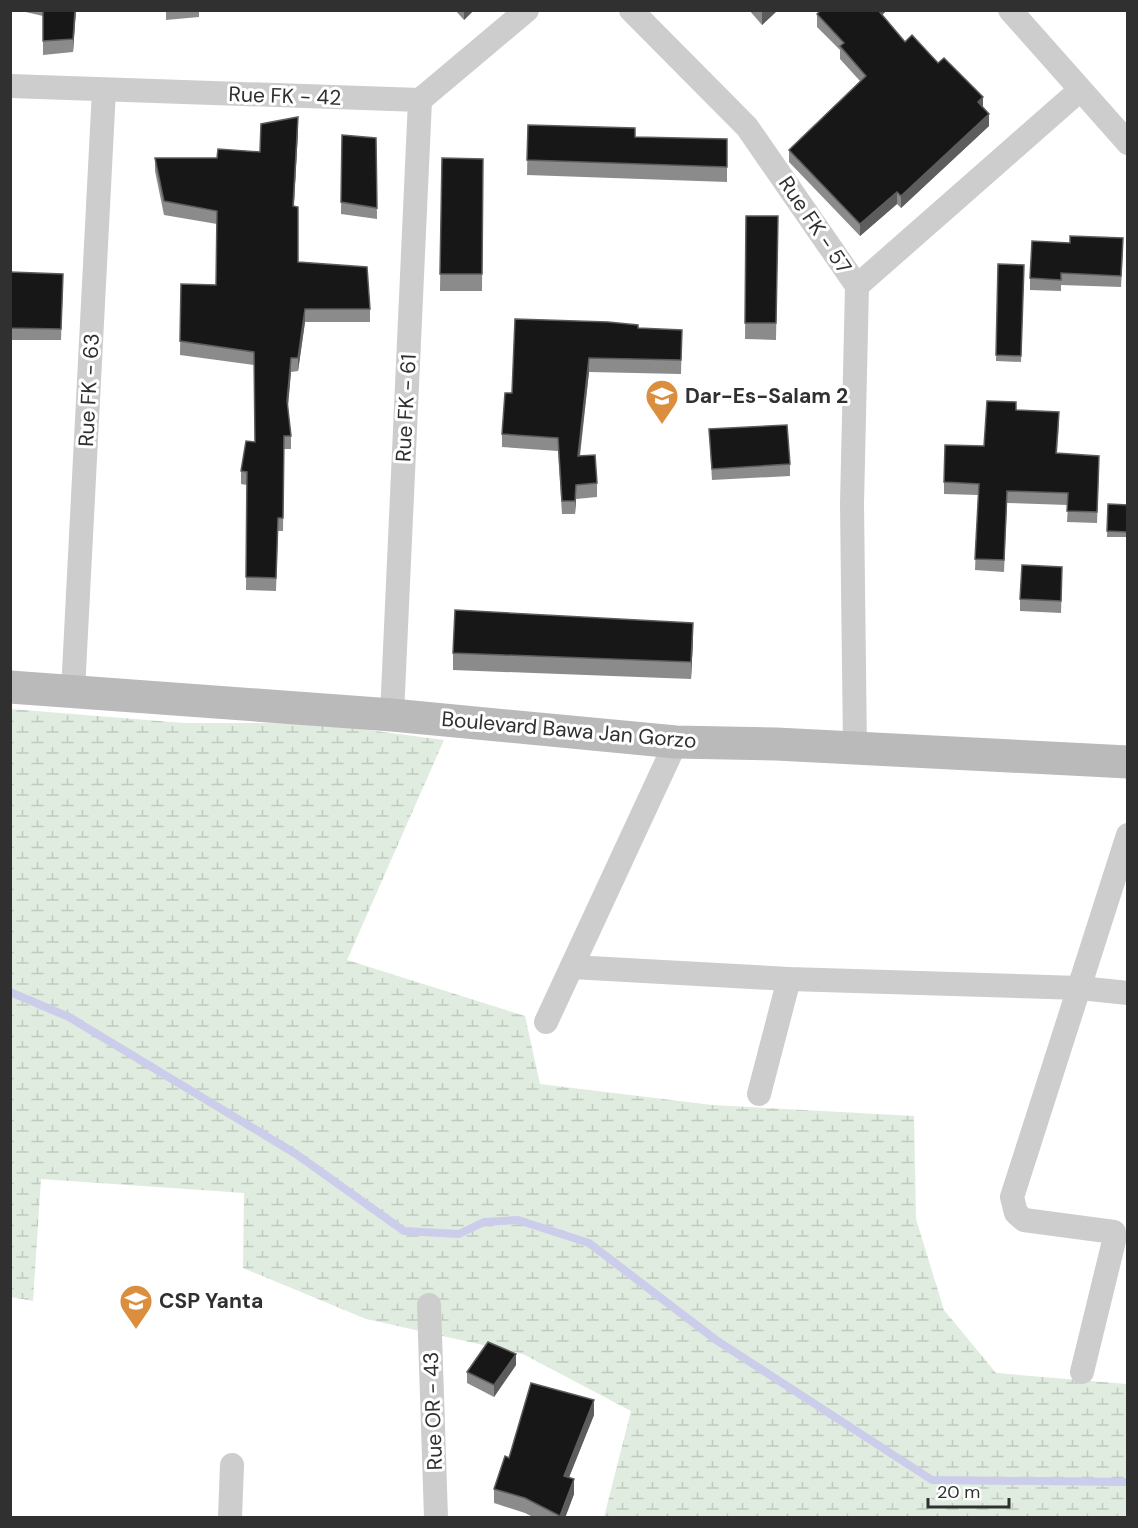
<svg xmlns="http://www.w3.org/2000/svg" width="1138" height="1528" font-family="'DM Sans',sans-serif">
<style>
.wetland{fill:url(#wetland-marsh)}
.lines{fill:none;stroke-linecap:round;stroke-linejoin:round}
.stream{stroke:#cccdea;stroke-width:8}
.street{stroke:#cdcdcd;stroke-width:24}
.secondary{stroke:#bababa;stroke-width:33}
.wall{fill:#8b8b8b}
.shaded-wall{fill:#5d5d5d}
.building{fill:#171717;stroke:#5d5d5d;stroke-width:1.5}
.labels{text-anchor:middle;stroke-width:6;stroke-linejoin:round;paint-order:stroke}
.street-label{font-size:21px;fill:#303030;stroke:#fff}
.poi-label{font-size:21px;font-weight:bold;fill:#303030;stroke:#fff;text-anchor:start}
</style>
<defs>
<pattern id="wetland-marsh" width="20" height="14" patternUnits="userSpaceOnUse" patternTransform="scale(1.5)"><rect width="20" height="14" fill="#dfecdf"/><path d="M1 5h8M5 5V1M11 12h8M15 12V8" fill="none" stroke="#c0cbc0"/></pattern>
</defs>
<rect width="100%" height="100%" fill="#fff"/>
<path class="wetland" d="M11 709 184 723H315L444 740 347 960 525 1016 540 1084 712 1105 914 1116 916 1219 944 1310 996 1373 1127 1384V1517H604L631 1411 523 1354 366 1319 243 1268 244 1193 41 1179 33 1301 11 1297Z"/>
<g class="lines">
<path class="stream" d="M10 992 69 1017 296 1154 404 1231 459 1234 484 1222 518 1220 589 1243 716 1340 932 1480 1128 1482"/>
<g class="street">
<path d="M631 10 747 127 857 286 852 504 855 748"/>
<path d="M1010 10 1128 143"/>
<path d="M10 86 420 100 527 10"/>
<path d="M857 286 1080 90"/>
<path d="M73 691 104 90"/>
<path d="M392 715 420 100"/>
<path d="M572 967 789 979 1080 988 1128 993"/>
<path d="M546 1022 676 742"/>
<path d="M759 1094 789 979"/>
<path d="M429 1305 436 1518"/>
<path d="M1082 1372 1114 1241V1232L1024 1220 1016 1213 1012 1197 1128 835"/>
<path d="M230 1518 232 1465"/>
</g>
<path class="secondary" d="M10 687 392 715 676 742 776 744 1128 762"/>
</g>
<g class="wall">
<path d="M17 10H76L73 52 43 55V16Z"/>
<path d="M166 10H199V17L166 20Z"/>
<path d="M455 10H474L464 20Z"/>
<path d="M749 10H778L762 25Z"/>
<path d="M821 10H887L882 15 905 42 938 63 983 107 989 126 901 208 897 204 860 236 789 162V150L860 81 840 59V50L817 27V14Z"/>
<path d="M528 125 635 137 727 139V182L527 175Z"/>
<path d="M298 131 294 206 298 262 370 309V322H305L298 371 291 372 288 407 291 436V449H284L283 531H278L276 591 246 590 247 485 241 484V471L255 442 254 365 180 355 181 284 216 285 217 224 164 215 155 171V158H217L260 152Z"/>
<path d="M342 135 376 138 377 219 341 214Z"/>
<path d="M442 158 483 159 482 291H440Z"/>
<path d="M746 216H778L776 340 745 339Z"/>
<path d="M1070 243 1123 250 1121 287 1061 285V291L1030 290V278Z"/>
<path d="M998 264 1024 265 1021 362 996 361Z"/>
<path d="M10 272 63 286 61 340H10Z"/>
<path d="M638 328 682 330 681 374 589 372 580 456 597 483V497L576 499 575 514H562L558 451 502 447V434L512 393Z"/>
<path d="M1016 410 1059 424 1057 453 1099 468 1097 523 1067 522 1068 505 1007 503 1004 572 975 570 978 495 944 494V482L984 446Z"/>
<path d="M709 429 790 464V476L712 480Z"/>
<path d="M1108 504 1128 505V537H1107Z"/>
<path d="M1062 578 1061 613 1020 611V599Z"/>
<path d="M693 640 691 679 453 670V653Z"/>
<path d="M516 1365 494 1397 467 1383V1372Z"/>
<path d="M594 1415 569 1477 574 1494 565 1518H535L525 1513 494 1503V1489L509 1458Z"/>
</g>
<g class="shaded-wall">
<path d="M75 10H76L73 52V39Z"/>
<path d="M464 10H474L464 20Z"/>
<path d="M764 10H778L762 25V13Z"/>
<path d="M876 10H887L876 21Z"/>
<path d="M983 97V109L978 102Z"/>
<path d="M989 114V126L901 208V196Z"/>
<path d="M298 117V131L293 220V206Z"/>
<path d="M897 192V204L860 236V224Z"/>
<path d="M305 309V322L298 371V358Z"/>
<path d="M291 358V372L287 414V401Z"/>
<path d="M589 358V372L578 469V456Z"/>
<path d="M576 485V499L575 514V501Z"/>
<path d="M693 623V640L691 679V662Z"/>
<path d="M516 1354V1365L494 1397V1385Z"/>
<path d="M594 1400V1415L564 1490V1476Z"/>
<path d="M574 1479V1494L565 1518H560Z"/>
</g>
<g class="building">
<path d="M43 10H75L73 39 43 41Z"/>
<path d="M821 10H878L905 42 912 35 938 63 944 58 983 97 978 102 989 114 901 196 897 192 860 224 789 150 866 76 840 46 844 43 817 14Z"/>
<path d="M298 117 293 206 298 207V262L367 267 370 309H305L298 358H291L287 401 291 436H284L283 518H278L276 578 246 577 247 472 241 471 246 441 255 442 254 352 180 341 181 284 216 285 217 211 164 201 155 158H217L218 149 260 152 261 124Z"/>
<path d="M528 125 635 128V137L727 139V167L527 160Z"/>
<path d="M342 135 376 138 377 208 341 202Z"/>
<path d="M442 158 483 159 482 274H440Z"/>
<path d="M746 216H778L776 323H745Z"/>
<path d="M1070 236 1123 238 1121 276 1061 273V280L1030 278 1032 241 1070 243Z"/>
<path d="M998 264 1024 265 1021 356 996 355Z"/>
<path d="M10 272 63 274 61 329 10 328Z"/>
<path d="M515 319 608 322 638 325V328L682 330 681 360 589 358 578 456 595 455 597 483 576 485 575 501H562L558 438 502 434 505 393H512Z"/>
<path d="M987 401 1016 402V410L1059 412 1056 453 1099 456 1097 512 1067 511 1068 493 1007 491 1004 560 975 559 979 484 944 482 945 445 984 446Z"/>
<path d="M787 425 790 464 712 469 709 429Z"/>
<path d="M1108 504 1128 505V532L1107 531Z"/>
<path d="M1022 565 1062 567 1061 601 1020 599Z"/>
<path d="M455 610 693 623 691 662 453 653Z"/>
<path d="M488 1342 516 1354 494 1385 467 1372Z"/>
<path d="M531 1383 594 1400 564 1476 574 1479 560 1516 525 1498 494 1489 505 1456 509 1458Z"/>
</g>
<defs>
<symbol id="school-pin" viewBox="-11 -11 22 30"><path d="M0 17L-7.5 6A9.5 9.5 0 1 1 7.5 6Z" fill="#db8f3e" stroke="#fff"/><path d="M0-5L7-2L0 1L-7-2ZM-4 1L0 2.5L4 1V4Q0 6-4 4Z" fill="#fff"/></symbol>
</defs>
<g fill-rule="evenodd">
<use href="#school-pin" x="643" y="377" width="38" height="52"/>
<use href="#school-pin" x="117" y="1282" width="38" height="52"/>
</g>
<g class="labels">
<g class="street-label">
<text transform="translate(285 96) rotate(2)" y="7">Rue FK - 42</text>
<text transform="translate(815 225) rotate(56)" y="7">Rue FK - 57</text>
<text transform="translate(89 390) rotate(-87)" y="7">Rue FK - 63</text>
<text transform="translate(406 408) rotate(-87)" y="7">Rue FK - 61</text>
<text transform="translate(569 730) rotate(5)" y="7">Boulevard Bawa Jan Gorzo</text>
<text transform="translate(433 1411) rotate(-92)" y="7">Rue OR - 43</text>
</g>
<g class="poi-label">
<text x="685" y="403">Dar-Es-Salam 2</text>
<text x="159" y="1308">CSP Yanta</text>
</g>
</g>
<rect width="1138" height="1528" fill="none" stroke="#303030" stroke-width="24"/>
<path d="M928 1498v9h81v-9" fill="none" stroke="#303030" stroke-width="3"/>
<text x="937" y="1498" font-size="18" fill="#303030" stroke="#ffffff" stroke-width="4.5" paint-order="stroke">20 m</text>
</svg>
